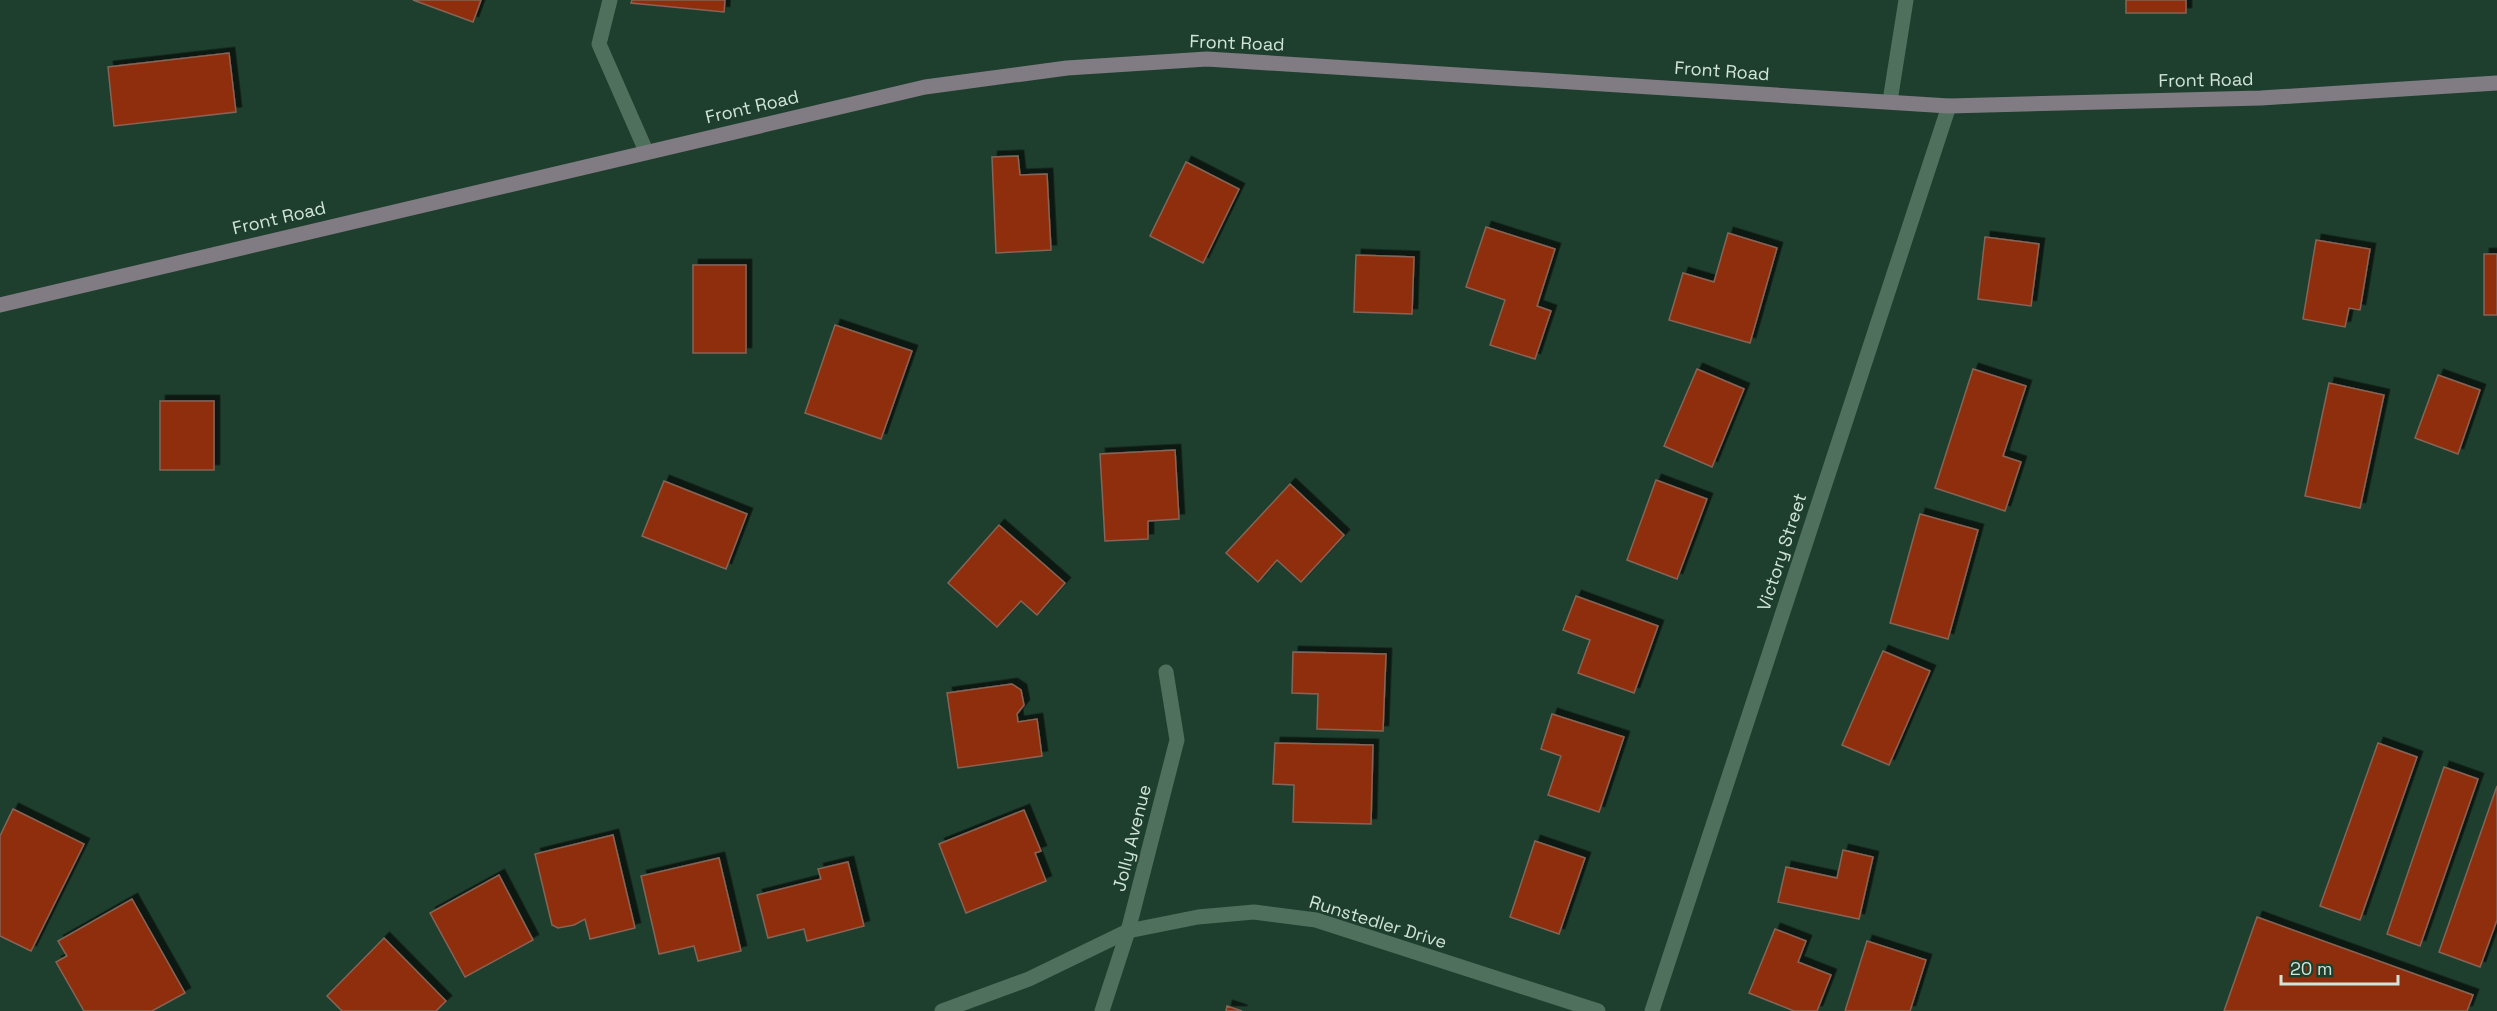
<svg xmlns="http://www.w3.org/2000/svg" width="2497" height="1011" font-family="'Space Grotesk',sans-serif">
<style>
.building{fill:#8f2f07;stroke:#876358;stroke-width:1.5;filter:url(#shadow)}
.lines{fill:none;stroke-linecap:round;stroke-linejoin:round}
.service{stroke:#4e705d;stroke-width:15}
.minor{stroke:#4e705d;stroke-width:15}
.tertiary{stroke:#4e705d;stroke-width:15}
.secondary{stroke:#817c83;stroke-width:15}
.labels{text-anchor:middle;stroke-width:4.5;stroke-linejoin:round;paint-order:stroke}
.street-label{font-size:18px;fill:#d1e4d8;stroke:#1f3f2e}
</style>
<defs>
<filter id="shadow"><feDropShadow dx="5.5" dy="-5.5" stdDeviation="0" flood-color="#0009"/></filter>
</defs>
<rect width="100%" height="100%" fill="#1f3f2e"/>
<g class="building">
<path d="M413 0H481L473 22Z"/>
<path d="M632 0H725L724 12 631 3Z"/>
<rect x="2126" y="0" width="60" height="13"/>
<path d="M229 53 236 112 114 126 108 67Z"/>
<path d="M1018 156 1020 175 1047 174 1051 250 996 253 992 157Z"/>
<path d="M1186 162 1239 189 1203 263 1150 236Z"/>
<path d="M1486 227 1555 249 1537 306 1551 311 1535 359 1490 345 1505 300 1466 287Z"/>
<path d="M1728 233 1777 248 1750 343 1669 320 1683 273 1714 282Z"/>
<path d="M1985 237 2039 244 2031 306 1978 299Z"/>
<path d="M2316 240 2370 249 2360 310 2349 308 2345 327 2303 319Z"/>
<rect x="2484" y="254" width="13" height="61"/>
<path d="M1356 255 1414 257 1412 314 1354 312Z"/>
<rect x="693" y="265" width="53" height="88"/>
<path d="M835 325 912 351 881 439 805 413Z"/>
<path d="M1697 369 1744 389 1712 467 1664 446Z"/>
<path d="M1973 369 2026 386 2003 456 2021 462 2005 511 1935 488Z"/>
<path d="M2438 375 2480 390 2458 454 2415 438Z"/>
<path d="M2329 383 2384 395 2360 508 2305 496Z"/>
<rect x="160" y="401" width="54" height="69"/>
<path d="M1175 450 1179 519 1148 521V539L1105 541 1100 454Z"/>
<path d="M1656 480 1707 499 1677 579 1627 560Z"/>
<path d="M664 481 747 514 726 569 642 536Z"/>
<path d="M1290 484 1344 535 1301 582 1277 560 1258 582 1226 553Z"/>
<path d="M1920 514 1978 530 1948 639 1890 623Z"/>
<path d="M999 525 1065 583 1037 615 1021 601 997 627 948 583Z"/>
<path d="M1576 596 1658 626 1634 693 1578 673 1590 640 1563 630Z"/>
<path d="M1883 651 1930 671 1889 765 1842 745Z"/>
<path d="M1293 652 1386 654 1383 731 1317 729 1318 694 1292 693Z"/>
<path d="M1012 684 1021 690 1024 705 1017 714 1018 722 1037 719 1042 756 958 768 947 693Z"/>
<path d="M1552 714 1624 737 1599 812 1548 795 1561 756 1541 749Z"/>
<path d="M1275 743 1373 745 1371 824 1293 822 1294 785 1273 784Z"/>
<path d="M2378 743 2417 757 2360 920 2320 906Z"/>
<path d="M2444 767 2478 779 2420 946 2387 934Z"/>
<path d="M2497 786V920L2480 967 2439 952Z"/>
<path d="M13 809 84 844 31 951 0 936V836Z"/>
<path d="M1024 810 1041 851 1035 853 1046 881 966 913 939 844Z"/>
<path d="M613 835 635 928 590 939 585 919 574 925 558 928 552 925 535 854Z"/>
<path d="M1535 841 1585 858 1559 934 1510 917Z"/>
<path d="M1843 850 1873 857 1859 919 1778 902 1786 867 1837 878Z"/>
<path d="M719 858 741 951 698 961 694 946 659 954 641 876Z"/>
<path d="M848 862 864 926 807 941 804 929 768 938 757 895 821 879 818 869Z"/>
<path d="M499 875 533 940 465 977 430 913Z"/>
<path d="M132 899 185 993 152 1011H84L56 962 67 956 58 941Z"/>
<path d="M2257 917 2473 995 2467 1011H2224Z"/>
<path d="M1775 929 1806 941 1798 962 1831 975 1817 1011H1794L1749 993Z"/>
<path d="M384 938 446 1001 436 1011H342L327 996Z"/>
<path d="M1867 941 1926 960 1910 1011H1845Z"/>
<path d="M1227 1006 1242 1011H1226Z"/>
</g>
<g class="lines">
<g class="service">
<path d="M610 0 599 44 646 151"/>
<path d="M1890 101 1906 0"/>
</g>
<g class="minor">
<path d="M942 1011 1029 979 1128 931 1198 917 1254 912 1316 920 1598 1011"/>
<path d="M1102 1011 1128 931 1177 740 1166 672"/>
</g>
<path class="tertiary" d="M1652 1011 1949 106"/>
<path class="secondary" d="M0 305 925 87 1067 68 1207 59 1949 106 2261 98 2497 83"/>
</g>
<g class="labels">
<g class="street-label">
<text transform="translate(1237 43) rotate(2)" y="6">Front Road</text>
<text transform="translate(1722 71) rotate(4)" y="6">Front Road</text>
<text transform="translate(2206 80) rotate(-1)" y="6">Front Road</text>
<text transform="translate(752 107) rotate(-13)" y="6">Front Road</text>
<text transform="translate(279 218) rotate(-13)" y="6">Front Road</text>
<text transform="translate(1782 552) rotate(-72)" y="6">Victory Street</text>
<text transform="translate(1132 838) rotate(-76)" y="6">Jolly Avenue</text>
<text transform="translate(1378 922) rotate(17)" y="6">Runstedler Drive</text>
</g>
</g>
<path d="M2281 975v9h117v-9" fill="none" stroke="#d1e4d8" stroke-width="3"/>
<text x="2290" y="975" font-size="18" fill="#d1e4d8" stroke="#1f3f2e" stroke-width="4.5" paint-order="stroke">20 m</text>
</svg>
